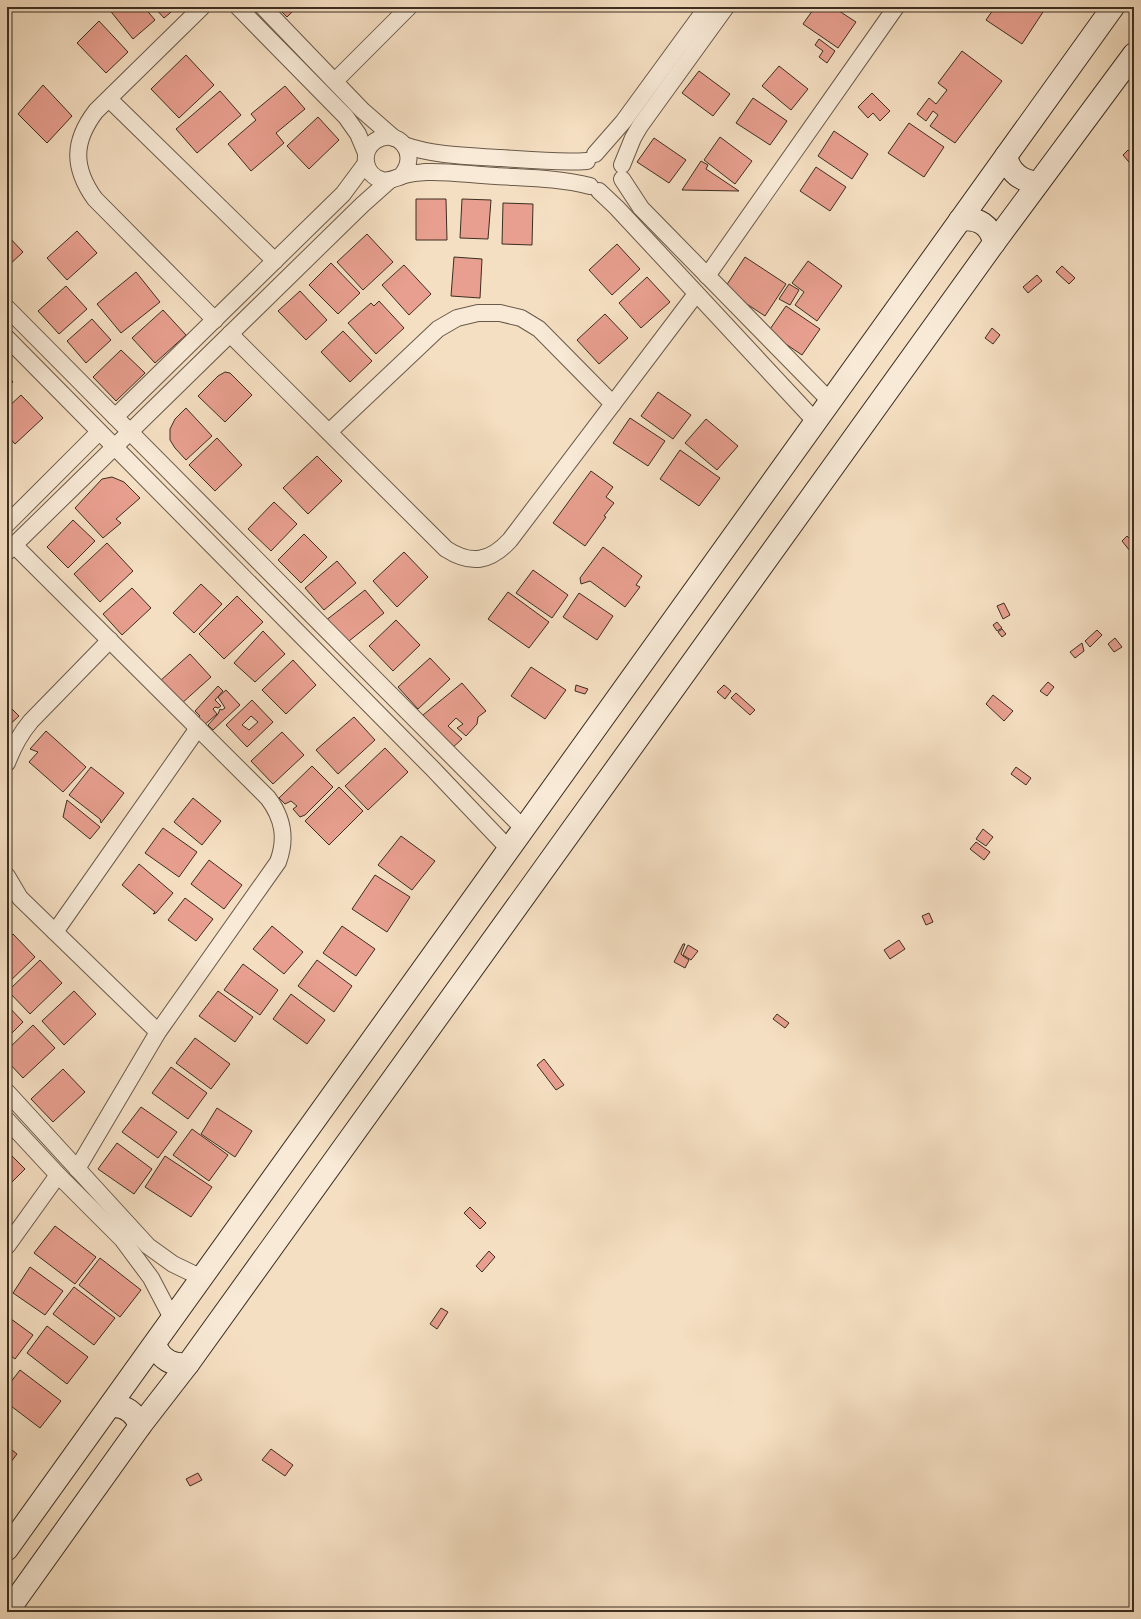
<svg xmlns="http://www.w3.org/2000/svg" width="1141" height="1619" font-family="'IM FELL French Canon',serif">
<style>
.building{fill:#e89f8f;stroke:#3c2e22;fill-rule:evenodd}
.lines{fill:none;stroke-linecap:round;stroke-linejoin:round}
.street-casing{stroke:#6a5a4a;stroke-width:18}
.secondary-casing{stroke:#3c2e22;stroke-width:24}
.street{stroke:#f8ead7;stroke-width:16}
.secondary{stroke:#f8ead7;stroke-width:22}
</style>
<rect width="100%" height="100%" fill="#f5dfc2"/>
<filter id="stains"><feTurbulence type="fractalNoise" baseFrequency=".005" numOctaves="4"/><feColorMatrix values="0 0 0 0 .2 0 0 0 0 .09 0 0 0 0 .02 0 0 0 .5 -.17"/></filter>
<radialGradient id="worn" r=".72"><stop offset=".6" stop-color="#630" stop-opacity="0"/><stop offset="1" stop-color="#630" stop-opacity=".3"/></radialGradient>
<g class="building">
<path d="M109 7H144L155 20 133 39 108 8Z"/>
<path d="M154 7H177L164 18Z"/>
<path d="M277 7H297L287 17Z"/>
<path d="M815 7H833L856 22 838 48 803 24Z"/>
<path d="M976 7H988L984 12Z"/>
<path d="M995 7H1036L1043 12 1022 44 986 20Z"/>
<path d="M99 21 128 52 106 73 77 43Z"/>
<path d="M819 39 835 51 827 63 819 57 823 51 815 45Z"/>
<path d="M962 51 1002 81 955 143 930 126 938 115 933 111 926 121 917 114 929 98 936 104 947 90 938 83Z"/>
<path d="M186 55 214 85 179 118 151 89Z"/>
<path d="M779 66 808 89 791 110 762 86Z"/>
<path d="M699 71 730 94 713 116 682 93Z"/>
<path d="M43 85 72 116 47 143 18 114Z"/>
<path d="M285 86 305 109 276 133 284 143 251 171 228 144 256 120 251 114Z"/>
<path d="M220 91 241 115 197 153 176 129Z"/>
<path d="M872 93 890 111 880 121 873 113 868 118 858 107Z"/>
<path d="M753 98 787 121 770 145 736 123Z"/>
<path d="M318 117 339 140 309 169 287 146Z"/>
<path d="M909 123 944 147 924 177 888 153Z"/>
<path d="M834 131 868 154 852 179 818 156Z"/>
<path d="M720 137 752 161 735 184 704 160Z"/>
<path d="M654 138 686 160 669 183 637 162Z"/>
<path d="M1128 150 1134 157V168L1123 155Z"/>
<path d="M701 161 708 165 706 169 739 191 682 190Z"/>
<path d="M816 167 846 187 830 211 800 191Z"/>
<path d="M416 199H446L447 240H416Z"/>
<path d="M462 199 491 200 488 239 460 238Z"/>
<path d="M503 203 533 204 532 245 502 244Z"/>
<path d="M77 231 97 253 67 280 47 258Z"/>
<path d="M367 234 393 262 363 290 337 262Z"/>
<path d="M7 235 23 252 7 267Z"/>
<path d="M617 244 640 269 612 295 589 270Z"/>
<path d="M454 257 482 259 480 298 451 296Z"/>
<path d="M745 257 786 284 765 316 724 289Z"/>
<path d="M808 261 842 286 817 321 795 305 804 292 792 283Z"/>
<path d="M331 263 360 293 338 314 309 285Z"/>
<path d="M404 265 431 294 409 315 382 285Z"/>
<path d="M1062 266 1075 278 1069 284 1056 272Z"/>
<path d="M136 272 160 302 121 333 97 304Z"/>
<path d="M1037 275 1042 281 1028 293 1023 287Z"/>
<path d="M647 277 670 302 641 328 619 303Z"/>
<path d="M789 284 799 290 790 305 779 299Z"/>
<path d="M66 286 87 309 59 334 38 311Z"/>
<path d="M300 291 327 320 306 340 278 311Z"/>
<path d="M379 301 404 328 376 354 348 323 371 303 374 306Z"/>
<path d="M786 306 820 329 802 355 768 332Z"/>
<path d="M163 310 186 335 155 363 132 338Z"/>
<path d="M605 314 628 338 599 364 577 340Z"/>
<path d="M92 319 111 340 86 363 67 341Z"/>
<path d="M992 328 1000 335 993 344 985 338Z"/>
<path d="M343 331 372 361 350 382 321 352Z"/>
<path d="M121 350 145 373 116 401 93 377Z"/>
<path d="M225 372 230 373 252 395 225 422 198 396 218 376Z"/>
<path d="M7 375 13 382 7 387Z"/>
<path d="M658 392 691 415 673 439 641 416Z"/>
<path d="M21 395 43 418 15 444 7 435V408Z"/>
<path d="M186 408 212 436 186 460 175 448 170 440V429L175 419Z"/>
<path d="M630 418 665 441 648 466 613 443Z"/>
<path d="M706 419 738 446 717 470 685 443Z"/>
<path d="M217 438 242 465 215 491 189 465Z"/>
<path d="M680 450 720 478 699 506 660 479Z"/>
<path d="M317 456 342 481 308 514 283 488Z"/>
<path d="M591 471 613 487 606 497 614 503 604 516 606 517 585 546 553 523Z"/>
<path d="M112 477 124 482 140 498 116 519 121 523 103 538 75 508 102 479Z"/>
<path d="M274 502 297 524 271 551 248 529Z"/>
<path d="M73 520 95 541 68 568 47 547Z"/>
<path d="M304 534 327 557 301 583 278 560Z"/>
<path d="M1127 536 1134 543V547L1130 551 1122 541Z"/>
<path d="M107 543 133 571 100 602 74 574Z"/>
<path d="M603 547 642 576 636 585 640 587 625 607 590 581 581 584 580 578Z"/>
<path d="M404 552 428 577 397 607 373 581Z"/>
<path d="M337 561 356 583 324 610 305 588Z"/>
<path d="M533 570 568 595 552 618 516 593Z"/>
<path d="M201 584 222 604 194 633 173 613Z"/>
<path d="M132 588 151 608 122 635 103 614Z"/>
<path d="M365 590 384 613 344 645 325 621Z"/>
<path d="M508 592 549 622 529 648 488 619Z"/>
<path d="M579 593 613 616 597 640 563 617Z"/>
<path d="M237 596 263 622 224 659 199 634Z"/>
<path d="M1004 603 1010 615 1003 619 997 606Z"/>
<path d="M396 620 420 645 393 671 369 646Z"/>
<path d="M997 622 1002 628 997 631 993 625Z"/>
<path d="M1002 629 1006 634 1002 637 998 632Z"/>
<path d="M1097 630 1102 635 1090 647 1085 641Z"/>
<path d="M263 631 285 654 255 682 234 663Z"/>
<path d="M1115 638 1122 647 1114 652 1108 644Z"/>
<path d="M1082 643 1084 651 1075 658 1070 652Z"/>
<path d="M190 654 211 677 181 704 160 681Z"/>
<path d="M430 658 450 679 418 709 398 687Z"/>
<path d="M293 660 316 685 286 714 262 690Z"/>
<path d="M531 667 566 690 545 719 511 696Z"/>
<path d="M1048 682 1054 687 1047 696 1040 691Z"/>
<path d="M462 683 486 711 478 717 477 724 466 736 457 728 463 724 456 718 448 726 462 739 450 750 429 730V722L423 715Z"/>
<path d="M576 685 588 689 585 694 575 691Z"/>
<path d="M724 685 731 691 725 699 717 692Z"/>
<path d="M218 686 223 691 215 700 221 706 218 708 215 707 213 709 217 714 203 726 196 718 200 716 195 711Z"/>
<path d="M226 690 240 705 213 730 208 725 218 714 220 709 222 710 225 708 218 697Z"/>
<path d="M736 693 755 710 750 715 731 698Z"/>
<path d="M993 695 1013 711 1004 721 986 704Z"/>
<path d="M252 700 273 722 247 747 226 725ZM251 716 258 722 249 730 242 725Z"/>
<path d="M7 704 19 716 7 727Z"/>
<path d="M354 717 375 740 338 774 316 750Z"/>
<path d="M46 731 86 767 63 792 29 762 38 752 30 749Z"/>
<path d="M282 732 304 755 273 784 251 761Z"/>
<path d="M385 748 408 772 368 810 345 786Z"/>
<path d="M312 766 333 787 305 815 300 817 293 809 297 806 291 801 285 804 279 798Z"/>
<path d="M91 767 124 793 101 823 100 819 69 795Z"/>
<path d="M1016 767 1031 778 1026 785 1011 774Z"/>
<path d="M339 787 363 811 329 845 305 821Z"/>
<path d="M193 798 221 821 202 845 174 822Z"/>
<path d="M67 800 100 827 90 839 63 817Z"/>
<path d="M163 828 197 852 179 877 145 853Z"/>
<path d="M983 829 993 837 986 846 976 839Z"/>
<path d="M401 836 435 861 412 890 378 865Z"/>
<path d="M976 842 990 852 984 860 970 849Z"/>
<path d="M209 860 242 885 224 909 191 884Z"/>
<path d="M139 864 173 893 156 913 153 914 155 912 122 885Z"/>
<path d="M375 875 410 897 387 932 352 909Z"/>
<path d="M185 898 213 919 196 941 168 920Z"/>
<path d="M929 913 933 922 926 925 922 916Z"/>
<path d="M272 926 303 952 284 974 253 949Z"/>
<path d="M342 926 375 949 356 976 323 953Z"/>
<path d="M13 934 35 957 7 984V940Z"/>
<path d="M899 940 905 949 890 959 884 950Z"/>
<path d="M683 944H685L681 954 683 956 689 960 685 968 674 962Z"/>
<path d="M688 945 698 951 691 960 683 955Z"/>
<path d="M40 960 62 983 30 1014 8 991Z"/>
<path d="M317 960 352 986 334 1012 298 986Z"/>
<path d="M243 964 278 990 260 1015 224 990Z"/>
<path d="M74 991 96 1014 64 1045 42 1021Z"/>
<path d="M218 991 253 1017 235 1042 199 1016Z"/>
<path d="M291 994 325 1020 307 1044 273 1019Z"/>
<path d="M7 1005 23 1022 7 1038Z"/>
<path d="M777 1014 789 1023 785 1028 773 1019Z"/>
<path d="M33 1025 55 1048 23 1078 7 1061V1050Z"/>
<path d="M195 1038 230 1064 211 1089 176 1063Z"/>
<path d="M544 1059 564 1085 556 1090 537 1065Z"/>
<path d="M171 1067 207 1093 188 1119 152 1093Z"/>
<path d="M63 1069 85 1092 53 1122 31 1099Z"/>
<path d="M141 1107 177 1132 158 1158 122 1132Z"/>
<path d="M217 1108 252 1131 235 1157 201 1134Z"/>
<path d="M192 1129 228 1155 209 1181 173 1155Z"/>
<path d="M117 1143 152 1169 134 1194 98 1169Z"/>
<path d="M7 1151 25 1169 7 1187Z"/>
<path d="M165 1156 212 1187 191 1217 145 1187Z"/>
<path d="M470 1207 486 1223 480 1229 464 1213Z"/>
<path d="M55 1226 96 1257 75 1284 34 1253Z"/>
<path d="M489 1251 495 1257 482 1272 476 1266Z"/>
<path d="M100 1258 141 1290 120 1317 79 1285Z"/>
<path d="M30 1267 63 1291 45 1315 13 1293Z"/>
<path d="M74 1287 115 1318 94 1345 53 1314Z"/>
<path d="M441 1308 448 1312 437 1329 430 1324Z"/>
<path d="M7 1316 33 1335 15 1359 7 1353Z"/>
<path d="M47 1326 88 1357 67 1384 27 1353Z"/>
<path d="M7 1360 11 1363 7 1368Z"/>
<path d="M20 1370 61 1401 40 1428 7 1403V1387Z"/>
<path d="M7 1446 17 1454 7 1467Z"/>
<path d="M271 1449 293 1465 285 1476 262 1460Z"/>
<path d="M198 1473 202 1480 190 1486 186 1479Z"/>
</g>
<g class="lines">
<defs>
<g id="street">
<path d="M202 7 96 111C73 141 72 167 95 199L215 320"/>
<path d="M238 7 346 117 358 134 366 153"/>
<path d="M263 7 362 110 394 138"/>
<path d="M335 81 409 7"/>
<path d="M109 99 275 261"/>
<path d="M404 145C435 156 469 156 501 158 530 160 559 163 587 161"/>
<path d="M595 154 623 122 707 7"/>
<path d="M622 165 633 138 640 126 726 7"/>
<path d="M401 176C421 154 397 126 375 141 360 152 364 175 382 180 390 182 395 178 402 176 409 173 418 173 426 172 449 171 473 175 496 176 527 178 559 178 590 186"/>
<path d="M622 179 641 208 830 401"/>
<path d="M599 191 617 208 816 422"/>
<path d="M707 276 896 7"/>
<path d="M7 308 524 829"/>
<path d="M230 334 446 549C471 565 490 562 510 540L696 294"/>
<path d="M7 338 432 768 509 849"/>
<path d="M115 417 343 194 366 163"/>
<path d="M329 432 438 329 457 318 478 313H500L521 318 539 329 613 404"/>
<path d="M7 524 99 432"/>
<path d="M14 545 268 798C283 818 287 838 278 862L158 1032 77 1169"/>
<path d="M7 552 362 205 390 180"/>
<path d="M7 763C13 747 20 734 31 721L110 640"/>
<path d="M7 876 20 898 158 1032"/>
<path d="M55 932 198 728"/>
<path d="M7 1092 148 1246 173 1264 202 1278"/>
<path d="M7 1120 58 1175 122 1239 151 1278 172 1318"/>
<path d="M7 1246 58 1175"/>
</g>
<g id="secondary">
<path d="M1006 156C1010 173 1021 181 1038 183"/>
<path d="M960 220C978 217 991 225 994 243"/>
<path d="M155 1344C160 1359 172 1366 188 1364"/>
<path d="M111 1406C125 1405 135 1412 140 1426"/>
<path d="M7 1549 1113 7"/>
<path d="M7 1612 140 1426 188 1364 994 243 1134 54"/>
</g>
</defs>
<use href="#street" class="street-casing"/>
<use href="#secondary" class="secondary-casing"/>
<use href="#street" class="street"/>
<use href="#secondary" class="secondary"/>
</g>
<rect width="1141" height="1619" fill="none" stroke="#f5dfc2" stroke-width="24"/>
<rect x="8" y="8" width="1125" height="1603" fill="none" stroke="#3c2e22" stroke-width="2"/>
<rect x="12" y="12" width="1117" height="1595" fill="none" stroke="#3c2e22"/>
<rect width="100%" height="100%" filter="url(#stains)"/>
<rect width="100%" height="100%" fill="url(#worn)"/>
</svg>
